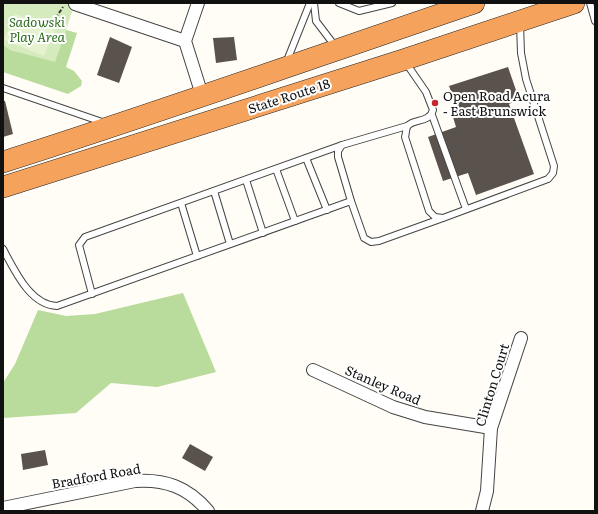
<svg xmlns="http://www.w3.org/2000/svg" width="598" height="514" font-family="Literata,serif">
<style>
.green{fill:#d5ebbd}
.forest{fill:#b9dc9c}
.pitch{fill:#e6f2cf}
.building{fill:#5a524d}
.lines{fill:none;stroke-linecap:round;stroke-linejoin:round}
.lane-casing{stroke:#444;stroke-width:8}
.street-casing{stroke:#444;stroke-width:14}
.highway-casing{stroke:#222;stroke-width:22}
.path{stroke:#333;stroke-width:2;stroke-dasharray:4 2;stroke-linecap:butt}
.lane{stroke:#fff;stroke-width:6}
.street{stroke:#fff;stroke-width:12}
.highway{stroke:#f5a25d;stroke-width:21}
.poi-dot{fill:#c4262e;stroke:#fff;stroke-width:1.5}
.labels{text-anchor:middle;stroke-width:4;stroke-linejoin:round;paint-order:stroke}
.park-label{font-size:13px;font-style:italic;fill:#2f6b1f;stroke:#fff}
.street-label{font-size:13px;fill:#111;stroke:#fff}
.poi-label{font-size:13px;fill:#111;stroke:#fff;text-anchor:start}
</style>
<rect width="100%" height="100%" fill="#fffdf5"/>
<path class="green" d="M3 3H75L55 63 9 50 3 45Z"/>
<g class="forest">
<path d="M66 30 77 33 66 67 74 71 82 81 81 86 68 94 3 72V45L10 50 55 62Z"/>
<path d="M183 293 216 372 157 387 111 383 76 413 3 418V383L15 364 38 310 66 316 95 314Z"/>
</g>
<path class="pitch" d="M15 14 55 30 44 56 4 40Z"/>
<g class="building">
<path d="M110 37 132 47 119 83 97 75Z"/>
<path d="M234 37 237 60 216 63 213 38Z"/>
<path d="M508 67 519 99 509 104 534 174 476 195 468 173 443 181 428 137 456 127 453 117 460 115 449 86Z"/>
<path d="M3 101H5L13 134 3 137Z"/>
<path d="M190 444 213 457 205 471 182 458Z"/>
<path d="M45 450 48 465 23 470 21 454Z"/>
</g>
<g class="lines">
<defs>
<g id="lane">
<path d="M314 3 316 21 335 46"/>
<path d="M339 3 359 11 392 3"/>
<path d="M590 3 595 21"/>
<path d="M286 63 310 3"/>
<path d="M406 63 426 92 433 110C429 124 412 118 407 127 406 129 406 134 405 137L429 211 435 217 443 218 548 179 553 173 554 166 526 79 521 53 520 24"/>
<path d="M3 88 105 123"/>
<path d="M432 115 466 209"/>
<path d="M306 158 327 210"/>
<path d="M276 169 295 221"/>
<path d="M246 180 263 233"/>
<path d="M214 191 230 244"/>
<path d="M351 201 338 157V151L342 145 407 126"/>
<path d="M181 203 197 256"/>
<path d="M3 249C15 271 30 305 57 306L351 201 364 238 371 242 379 241 443 218"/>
<path d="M92 294 79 245 85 237 342 145"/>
</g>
<g id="street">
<path d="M198 3 185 41 202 95"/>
<path d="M75 4 185 41"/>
<path d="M313 370 393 407 425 417 491 428"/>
<path d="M3 508 135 481C165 479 188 487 208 511"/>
<path d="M482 511 487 491 491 428 521 338"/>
</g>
<g id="highway">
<path d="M3 162C161 112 317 56 474 3"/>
<path d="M3 187 403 60 574 3"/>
</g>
</defs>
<use href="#lane" class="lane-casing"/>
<use href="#street" class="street-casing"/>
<use href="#highway" class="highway-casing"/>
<path class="path" d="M49 28 63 7"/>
<use href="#lane" class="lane"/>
<use href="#street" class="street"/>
<use href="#highway" class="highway"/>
</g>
<circle class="poi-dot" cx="435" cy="103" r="4"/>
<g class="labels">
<g class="park-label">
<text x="37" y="27">Sadowski<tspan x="37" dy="15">Play Area</tspan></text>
</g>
<g class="street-label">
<text transform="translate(289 96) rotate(-18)" y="5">State Route 18</text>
<text transform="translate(383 385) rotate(23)" y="5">Stanley Road</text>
<text transform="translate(492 385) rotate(-73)" y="5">Clinton Court</text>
<text transform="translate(96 476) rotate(-10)" y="5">Bradford Road</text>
</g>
<g class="poi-label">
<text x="443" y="101">Open Road Acura<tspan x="443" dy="15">- East Brunswick</tspan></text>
</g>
</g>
<rect width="598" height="514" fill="none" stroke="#111111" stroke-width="8"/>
</svg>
